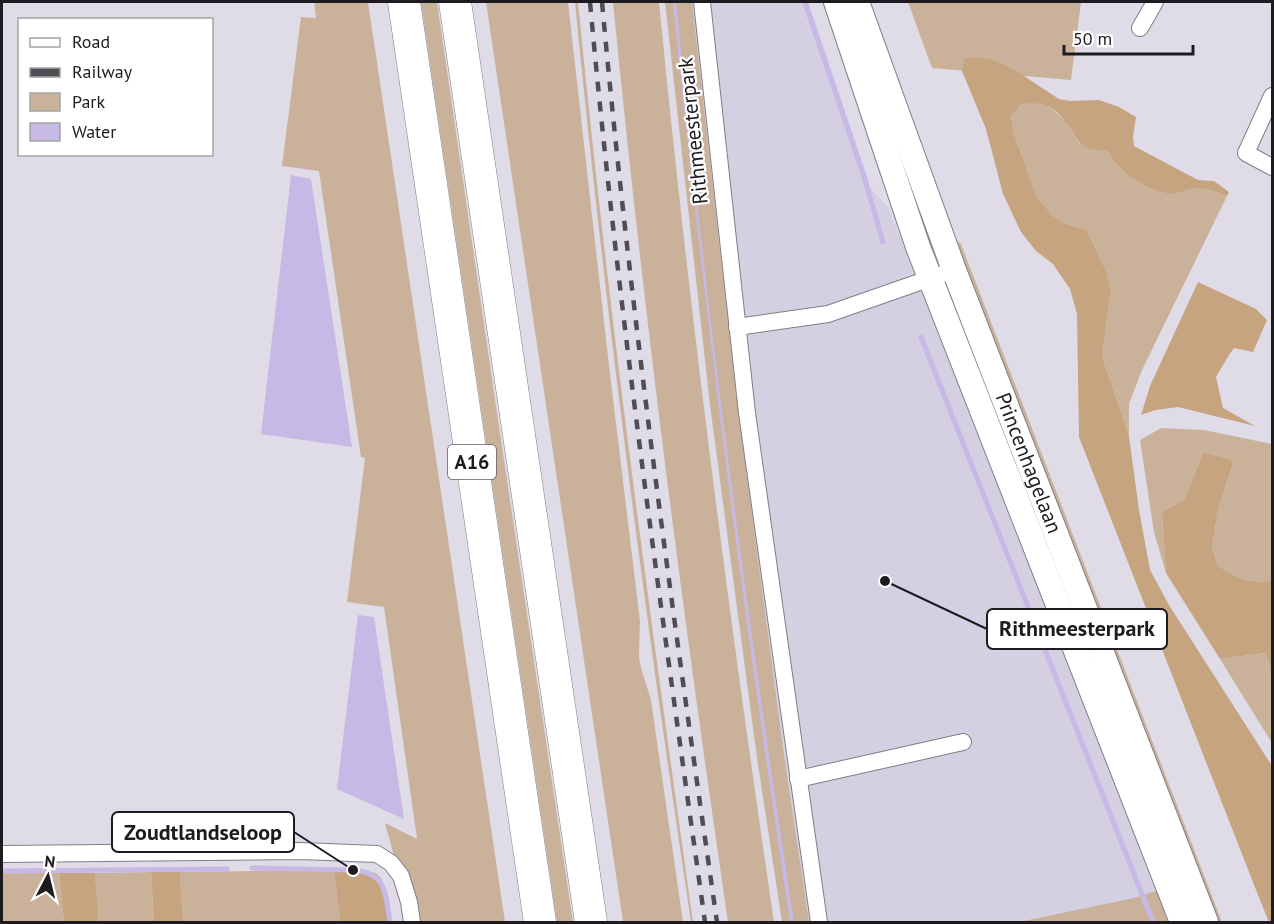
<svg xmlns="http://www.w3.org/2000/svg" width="1274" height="924" font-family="'PT Sans',sans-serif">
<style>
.built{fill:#d4cfe1}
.green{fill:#cab29a}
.forest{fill:#c7a480}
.water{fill:#c6b9e6}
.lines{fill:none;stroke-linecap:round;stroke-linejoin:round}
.stream{stroke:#c6b9e6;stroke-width:5}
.minor-casing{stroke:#817e89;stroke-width:18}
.secondary-casing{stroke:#817e89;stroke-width:26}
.motorway-casing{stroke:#817e89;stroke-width:33}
.minor{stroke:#fff;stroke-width:16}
.secondary{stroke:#fff;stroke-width:24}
.motorway{stroke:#fff;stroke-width:32}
.rail{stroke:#504e54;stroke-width:4.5;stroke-dasharray:10 10;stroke-linecap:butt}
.labels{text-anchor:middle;stroke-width:4.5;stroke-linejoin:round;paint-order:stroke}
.shield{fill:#fff;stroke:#615f62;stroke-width:1.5}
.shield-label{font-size:20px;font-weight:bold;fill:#1d1b1f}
.street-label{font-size:21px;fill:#1d1b1f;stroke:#fff}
.leader{fill:none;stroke:#1d1b1f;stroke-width:2}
.callout-dot{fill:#1d1b1f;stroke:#fff;stroke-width:2}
.callout{fill:#fff;stroke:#1d1b1f;stroke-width:2}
.callout-label{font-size:22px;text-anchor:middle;font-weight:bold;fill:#1d1b1f}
</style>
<rect width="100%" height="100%" fill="#dfdce8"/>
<path class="built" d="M669 2H802L862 179 888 207 1118 790 1168 922H784Z"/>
<g class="green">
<path d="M314 2H368L505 922H417L394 856 385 823 417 839 384 607 347 602 365 458 361 457 319 171 282 166 301 17 316 18Z"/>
<path d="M421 2H437L497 413 573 922H557Z"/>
<path d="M486 2H568L608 357 640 621 639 656 641 668 651 700 683 922H623Z"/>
<path d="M575 2H578C608 310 650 616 693 922H691C645 617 605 309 575 2Z"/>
<path d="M613 2H659C689 310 729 616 774 922H728C683 616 643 309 613 2Z"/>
<path d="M665 2H692L737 401 784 755 809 922H782L757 758 710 405Z"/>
<path d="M908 2H1081L1071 80 932 68Z"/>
<path d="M1035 102 1048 105 1066 122 1079 143 1088 148 1106 150C1111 156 1115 164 1121 169 1131 180 1157 194 1172 194 1178 194 1184 191 1190 189 1204 187 1215 191 1227 196L1142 370 1129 404V436L1102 356 1111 290 1107 273 1087 230 1066 224 1053 216 1037 197 1014 134 1011 116 1022 104Z"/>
<path d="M954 240 958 241 961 244 1222 922H1213Z"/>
<path d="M1161 428 1204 430 1272 444V581C1247 583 1240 579 1218 566L1212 547 1218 510 1234 462 1203 452 1185 499 1162 512 1166 573 1154 532 1140 440Z"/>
<path d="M1267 653 1272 671V743L1220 659Z"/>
<path d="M334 870 340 922H183L180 872Z"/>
<path d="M151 872 154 922H99L95 873Z"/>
<path d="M2 873H59L64 922H2Z"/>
<path d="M1163 889 1176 922H1019L1134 898Z"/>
</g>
<g class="forest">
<path d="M977 57 996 61 1018 72 1059 99 1070 101 1099 100 1119 107 1136 117 1133 137 1134 146 1198 180 1214 181 1229 192 1227 196C1215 191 1204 187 1190 189 1184 191 1178 194 1172 194 1157 194 1131 180 1121 169 1115 164 1111 156 1106 150 1101 150 1093 150 1087 148 1080 145 1076 138 1072 131 1058 110 1048 100 1022 104L1011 116 1014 134 1037 197 1053 216 1066 224 1087 230 1107 273 1111 290 1102 356 1129 436 1139 510 1150 570 1169 605 1272 766V922H1269L1258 895 1079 437 1077 314 1070 289 1053 264 1036 251 1021 232 1003 194 986 129 962 71 964 58Z"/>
<path d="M1198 282 1256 309 1267 320 1253 352 1234 348 1229 355 1216 377 1223 408 1255 426 1178 407 1156 410 1141 415 1150 386Z"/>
<path d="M1203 452 1234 461 1218 510 1212 547 1218 566C1240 579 1247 583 1272 581V671L1266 653 1220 659 1166 573 1162 512 1185 499Z"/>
<path d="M334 870 368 872 375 873 381 878 390 922H340Z"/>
<path d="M180 871 183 922H154L151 872Z"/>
<path d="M59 873H95L99 922H64Z"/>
</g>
<g class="water">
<path d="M673 2H676C706 310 747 617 794 922H790C744 617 704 310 673 2Z"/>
<path d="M802 2H808L867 177 886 244H881L862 179Z"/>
<path d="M291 175 311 179 352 447 261 434Z"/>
<path d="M358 615 374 617 404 819 337 789Z"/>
</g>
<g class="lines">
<g class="stream">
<path d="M921 337 1153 922"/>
<path d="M252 868 353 870C388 873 385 894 390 922"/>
<path d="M2 871 227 869"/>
</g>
<defs>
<g id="minor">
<path d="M702 2 747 413 819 922"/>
<path d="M1140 28 1155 2"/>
<path d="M1272 96 1246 153 1272 167"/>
<path d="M737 327 828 314 954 270"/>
<path d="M798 779 963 742"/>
<path d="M2 854 301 851 377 854 391 863 401 876 409 902 412 922"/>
</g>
<g id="secondary">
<path d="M836 2 918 247 1182 922"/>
<path id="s1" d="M857 2 954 270 1206 922"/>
</g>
<g id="motorway">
<path d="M404 2 540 922"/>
<path d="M455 2 591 922"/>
</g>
</defs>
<use href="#minor" class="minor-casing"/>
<use href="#secondary" class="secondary-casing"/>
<use href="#motorway" class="motorway-casing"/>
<use href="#minor" class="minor"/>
<use href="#secondary" class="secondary"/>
<use href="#motorway" class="motorway"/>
<g class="rail">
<path d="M590 2C618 310 662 616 705 922"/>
<path d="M602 2C630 310 673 616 717 922"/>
</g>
</g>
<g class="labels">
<rect class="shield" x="448" y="445" width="48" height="34" rx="4.5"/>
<g class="shield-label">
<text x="472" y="469">A16</text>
</g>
<g class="street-label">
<text transform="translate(693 131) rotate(-96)" y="7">Rithmeesterpark</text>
<text dy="7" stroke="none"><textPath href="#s1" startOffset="492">Princenhagelaan</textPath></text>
</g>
</g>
<path class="leader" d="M885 581L987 629M353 870L294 832"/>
<g class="callout-dot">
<circle cx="885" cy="581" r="6"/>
<circle cx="353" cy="870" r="6"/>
</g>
<g class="callout">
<rect x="987" y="609" width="180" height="40" rx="6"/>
<rect x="112" y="812" width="182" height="40" rx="6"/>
</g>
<g class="callout-label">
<text x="1077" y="636">Rithmeesterpark</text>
<text x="203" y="840">Zoudtlandseloop</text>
</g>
<rect width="1274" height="924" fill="none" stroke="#1d1b1f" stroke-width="6"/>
<rect x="18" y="18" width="195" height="138" fill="#ffffff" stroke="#a5a4a5" stroke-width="1.5"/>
<rect x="30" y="38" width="30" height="9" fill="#ffffff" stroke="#a5a4a5" stroke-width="1.5"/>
<text x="72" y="48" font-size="18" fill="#1d1b1f">Road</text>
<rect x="30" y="68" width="30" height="9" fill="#504e54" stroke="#a5a4a5" stroke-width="1.5"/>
<text x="72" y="78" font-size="18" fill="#1d1b1f">Railway</text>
<rect x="30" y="93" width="30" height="18" fill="#cab29a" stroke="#a5a4a5" stroke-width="1.5"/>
<text x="72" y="108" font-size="18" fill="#1d1b1f">Park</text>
<rect x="30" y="123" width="30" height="18" fill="#c6b9e6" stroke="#a5a4a5" stroke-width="1.5"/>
<text x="72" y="138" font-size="18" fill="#1d1b1f">Water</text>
<g transform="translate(48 876) rotate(7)" stroke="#ffffff" stroke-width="4.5" paint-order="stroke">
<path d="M0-4.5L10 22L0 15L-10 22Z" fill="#1d1b1f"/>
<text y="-9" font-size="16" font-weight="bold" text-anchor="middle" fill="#1d1b1f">N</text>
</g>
<path d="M1064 45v9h129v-9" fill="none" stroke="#1d1b1f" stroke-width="3"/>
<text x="1073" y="45" font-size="18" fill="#1d1b1f" stroke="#ffffff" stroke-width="4.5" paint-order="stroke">50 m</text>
</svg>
